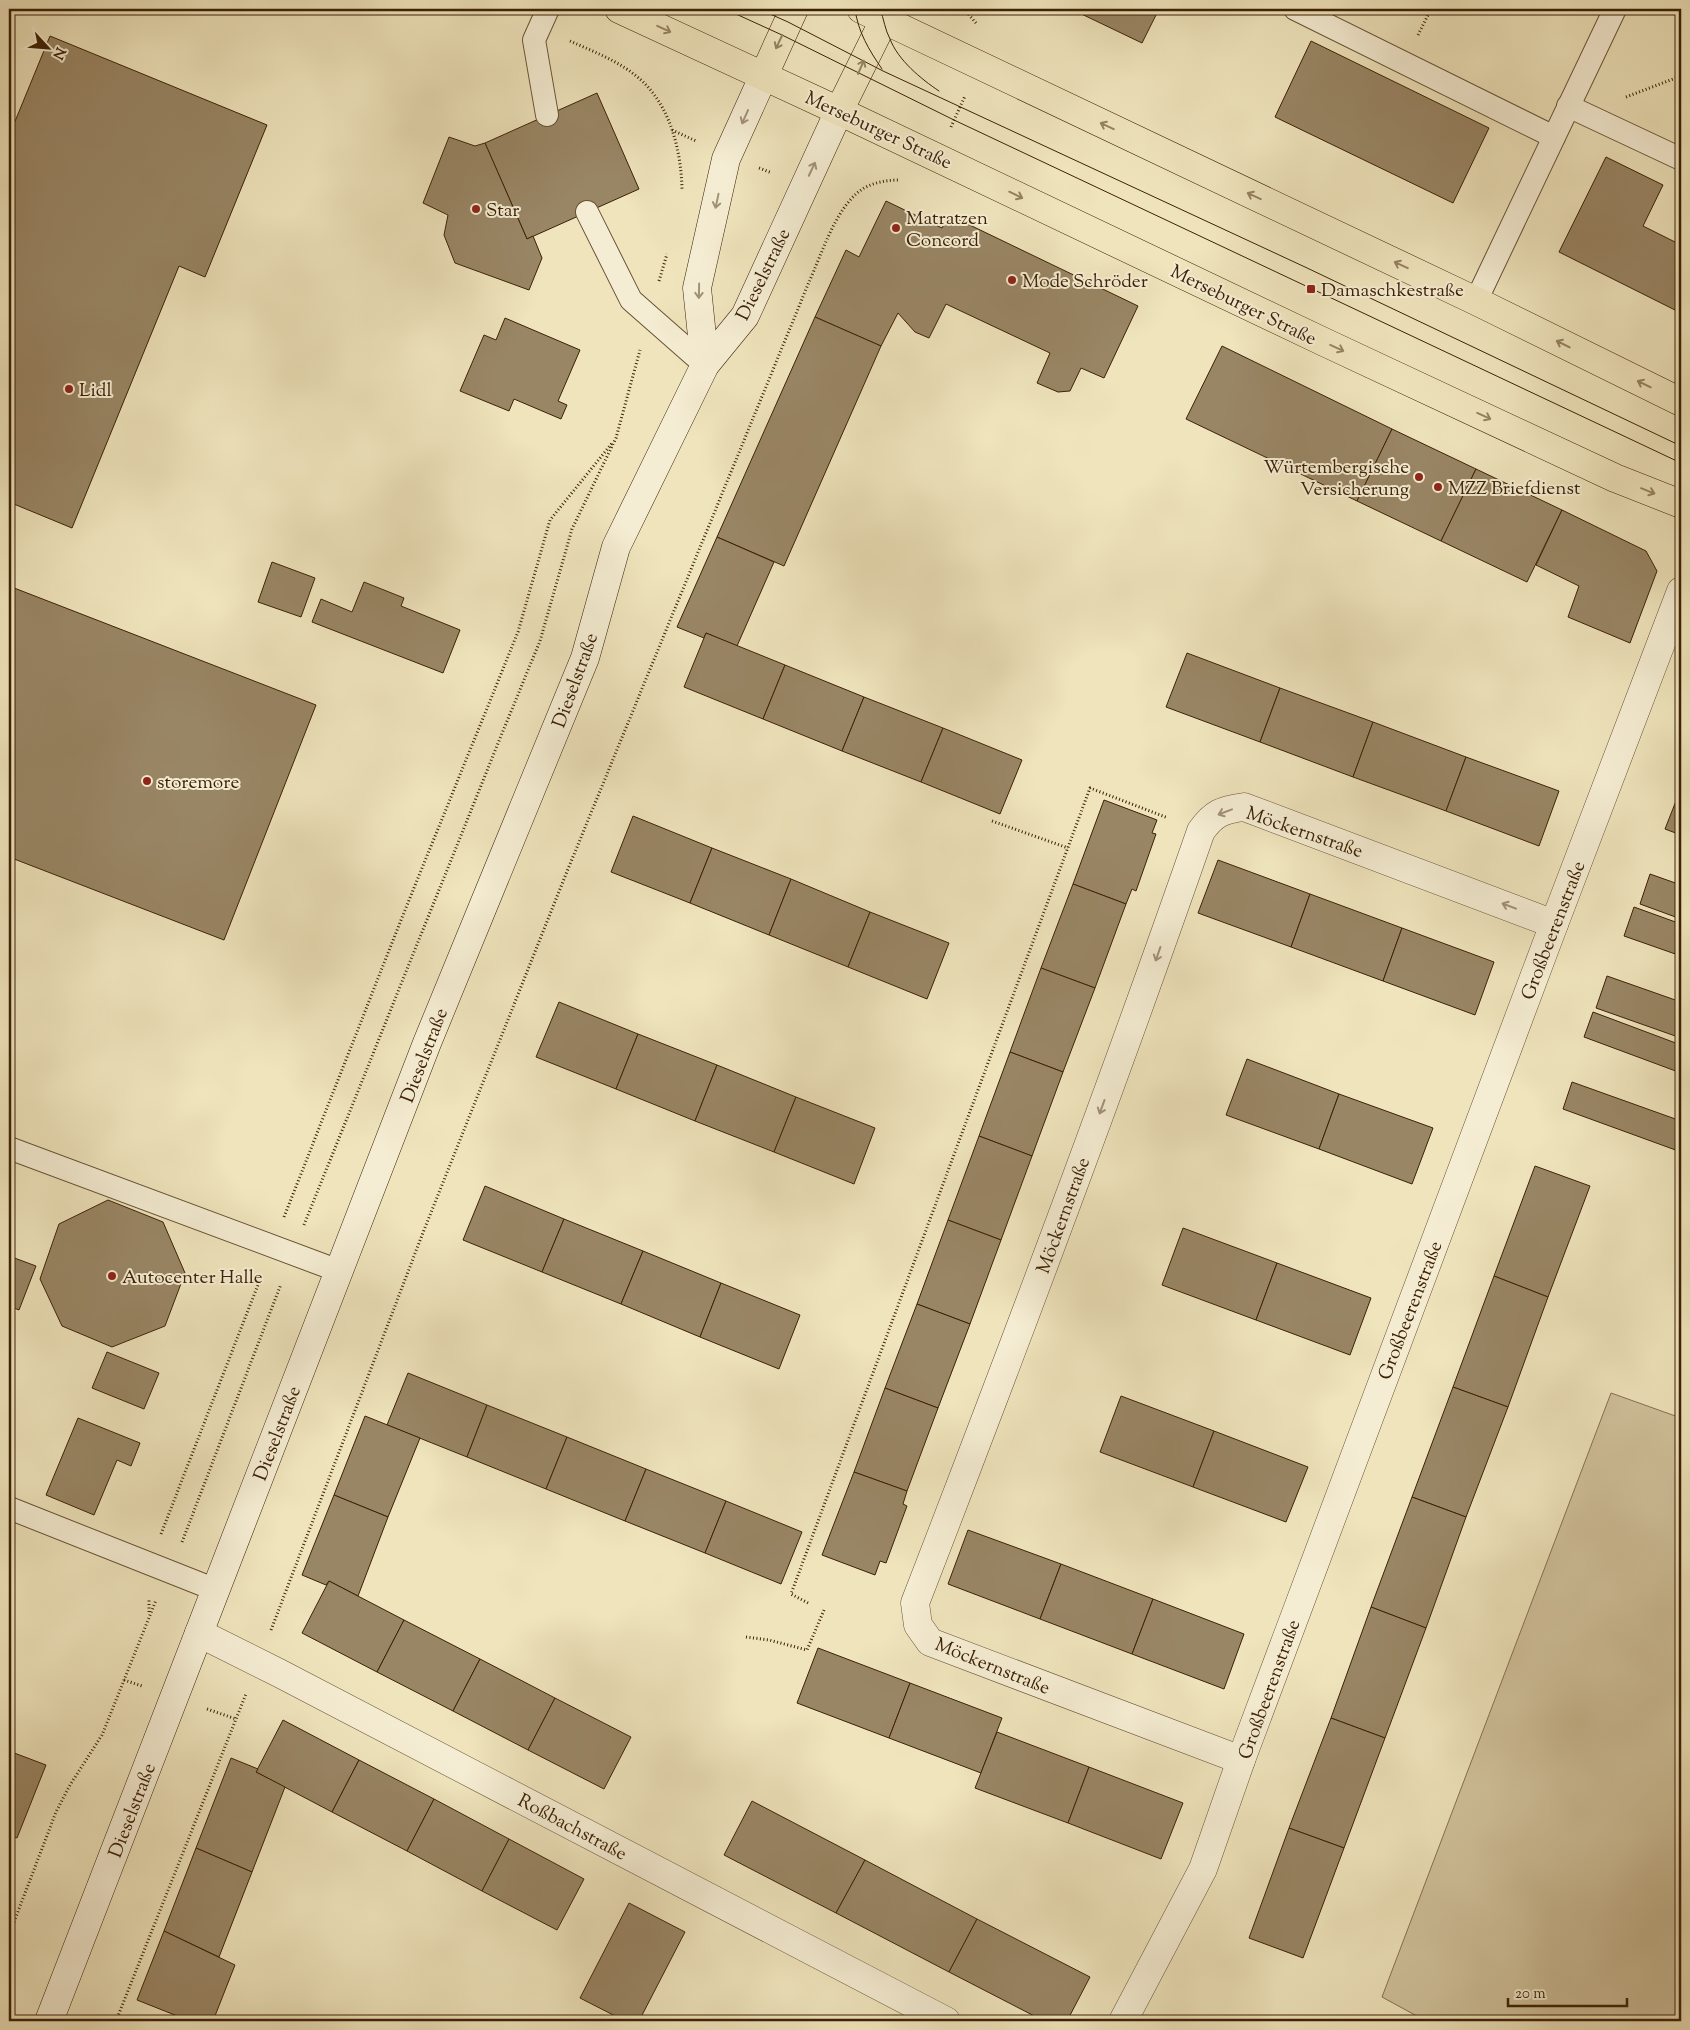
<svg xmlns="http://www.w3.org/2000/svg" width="1690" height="2030" font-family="'Sorts Mill Goudy',serif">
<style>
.green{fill:#d1c39d;stroke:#867252}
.building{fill:#998665;stroke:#3c2106}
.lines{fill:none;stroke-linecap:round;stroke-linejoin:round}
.lane-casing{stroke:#695234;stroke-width:24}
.street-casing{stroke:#695234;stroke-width:29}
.secondary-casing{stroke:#3c2106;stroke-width:29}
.primary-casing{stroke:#3c2106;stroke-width:29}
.path{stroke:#3c2106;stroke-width:3;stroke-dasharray:1 2.5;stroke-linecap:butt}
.lane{stroke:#f5edd3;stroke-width:22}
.street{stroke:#f5edd3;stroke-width:28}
.secondary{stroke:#f5edd3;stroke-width:28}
.primary{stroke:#efe4bc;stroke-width:28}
.tram{stroke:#3c2106;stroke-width:1}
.oneway{stroke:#968261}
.oneway2{stroke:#a29177}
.poi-dot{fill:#8f2418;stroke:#f5edd3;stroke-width:2}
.labels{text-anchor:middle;stroke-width:4;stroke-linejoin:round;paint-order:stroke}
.street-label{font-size:19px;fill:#3c2106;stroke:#f5edd3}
.poi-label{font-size:19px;fill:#3c2106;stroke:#f5edd3;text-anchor:start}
</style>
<rect width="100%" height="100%" fill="#efe4bc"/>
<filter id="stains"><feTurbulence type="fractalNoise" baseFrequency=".004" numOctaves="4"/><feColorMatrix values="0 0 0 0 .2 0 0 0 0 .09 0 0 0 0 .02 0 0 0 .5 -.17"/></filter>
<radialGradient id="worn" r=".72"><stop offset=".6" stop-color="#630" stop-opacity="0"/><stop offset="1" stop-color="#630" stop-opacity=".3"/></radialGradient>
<path class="green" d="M1611 1393 1681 1418V2021H1426L1382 1997Z"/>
<g class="building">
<path d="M1071 9H1159L1142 43Z"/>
<path d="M50 36 267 125 205 277 179 266 72 528 9 502V136Z"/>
<path d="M1311 41 1489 128 1453 203 1275 117Z"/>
<path d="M597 93 639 189 527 239 485 143Z"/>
<path d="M449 137 475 146 485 143 527 239 533 236 542 258 529 290 455 263 444 235 448 215 423 203Z"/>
<path d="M1606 157 1663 185 1643 226 1681 245V313L1559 252Z"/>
<path d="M886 201 942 228 949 215 1138 306 1104 378 1081 368 1070 391 1058 392 1037 383 1050 353 946 304 929 338 915 332 898 313 881 346 815 317 846 250 859 257Z"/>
<path d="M815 317 881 346 784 566 717 537Z"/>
<path d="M505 318 580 350 558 401 567 405 561 419 514 399 509 411 460 391 484 335 496 340Z"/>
<path d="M1222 346 1392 429 1357 501 1186 419Z"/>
<path d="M1392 429 1476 469 1441 541 1357 501Z"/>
<path d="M1476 469 1562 510 1527 582 1441 541Z"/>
<path d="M1562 510 1646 551 1657 571 1630 643 1568 617 1579 586 1536 565Z"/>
<path d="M717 537 774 562 737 646 706 633 704 638 677 627Z"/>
<path d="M272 562 315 578 301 617 258 602Z"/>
<path d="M364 582 404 598 401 606 460 630 443 673 312 622 321 599 352 612Z"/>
<path d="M9 586 316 705 224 940 9 857Z"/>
<path d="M706 633 785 665 763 719 684 687Z"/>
<path d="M1187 653 1280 688 1260 742 1166 707Z"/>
<path d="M785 665 864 697 842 751 763 719Z"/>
<path d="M1280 688 1373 722 1353 777 1260 742Z"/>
<path d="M864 697 943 728 921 782 842 751Z"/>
<path d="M1373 722 1466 757 1446 811 1353 777Z"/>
<path d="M943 728 1022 760 1000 814 921 782Z"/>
<path d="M1466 757 1559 791 1539 846 1446 811Z"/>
<path d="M1104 800 1157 820 1152 833 1156 834 1136 891 1132 889 1126 904 1073 884Z"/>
<path d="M1676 801 1681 803V835L1665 829Z"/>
<path d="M633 816 712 848 690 903 611 872Z"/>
<path d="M712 848 791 879 769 935 690 903Z"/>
<path d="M1218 860 1310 894 1291 947 1198 913Z"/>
<path d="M1650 874 1681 885V919L1640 904Z"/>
<path d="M791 879 870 912 848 967 769 935Z"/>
<path d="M1073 884 1126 904 1095 988 1041 968Z"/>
<path d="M1310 894 1402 928 1383 981 1291 947Z"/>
<path d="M1634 907 1681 924V956L1624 936Z"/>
<path d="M870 912 949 943 927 999 848 967Z"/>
<path d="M1402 928 1494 962 1475 1015 1383 981Z"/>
<path d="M1041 968 1095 988 1063 1072 1010 1052Z"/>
<path d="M1607 976 1681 1002V1038L1596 1008Z"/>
<path d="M559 1002 638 1034 616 1089 536 1057Z"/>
<path d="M1593 1012 1681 1045V1073L1584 1037Z"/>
<path d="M638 1034 717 1065 695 1121 616 1089Z"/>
<path d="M1010 1052 1063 1072 1032 1156 979 1136Z"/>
<path d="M1247 1059 1339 1094 1319 1149 1226 1115Z"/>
<path d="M717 1065 796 1097 774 1152 695 1121Z"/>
<path d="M1572 1082 1681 1121V1152L1563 1109Z"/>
<path d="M1339 1094 1433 1128 1412 1184 1319 1149Z"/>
<path d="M796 1097 875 1128 854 1184 774 1152Z"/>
<path d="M979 1136 1032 1156 1001 1240 948 1220Z"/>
<path d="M1535 1166 1590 1186 1548 1297 1494 1276Z"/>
<path d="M485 1186 564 1219 542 1272 463 1240Z"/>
<path d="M108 1200 163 1222 185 1273 165 1326 112 1347 62 1326 40 1279 59 1224Z"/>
<path d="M564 1219 643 1251 621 1304 542 1272Z"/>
<path d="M948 1220 1001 1240 970 1324 917 1304Z"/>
<path d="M1183 1228 1277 1263 1256 1320 1162 1285Z"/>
<path d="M643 1251 721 1283 700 1337 621 1304Z"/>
<path d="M9 1256 36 1266 19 1310 9 1306Z"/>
<path d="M1277 1263 1371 1298 1350 1355 1256 1320Z"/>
<path d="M1494 1276 1548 1297 1508 1407 1453 1387Z"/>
<path d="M721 1283 800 1315 779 1369 700 1337Z"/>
<path d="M917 1304 970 1324 938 1408 885 1388Z"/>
<path d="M107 1352 159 1373 144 1409 92 1388Z"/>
<path d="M408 1373 487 1405 467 1457 387 1425Z"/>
<path d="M1453 1387 1508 1407 1466 1517 1412 1497Z"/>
<path d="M885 1388 938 1408 907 1491 854 1472Z"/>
<path d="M1121 1396 1214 1431 1193 1487 1100 1452Z"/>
<path d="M487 1405 567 1437 546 1489 467 1457Z"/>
<path d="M365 1416 420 1438 388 1517 334 1495Z"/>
<path d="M78 1418 140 1443 131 1466 117 1460 94 1515 46 1495Z"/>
<path d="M1214 1431 1308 1467 1286 1522 1193 1487Z"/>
<path d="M567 1437 646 1469 625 1521 546 1489Z"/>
<path d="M646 1469 726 1501 705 1553 625 1521Z"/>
<path d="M854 1472 907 1491 903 1504 907 1506 886 1563 880 1561 875 1575 822 1555Z"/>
<path d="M334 1495 388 1517 358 1596 329 1581 326 1585 302 1575Z"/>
<path d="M1412 1497 1466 1517 1426 1628 1371 1607Z"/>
<path d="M726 1501 802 1532 781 1584 705 1553Z"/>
<path d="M968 1530 1061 1564 1040 1619 948 1584Z"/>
<path d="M1061 1564 1153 1599 1132 1654 1040 1619Z"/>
<path d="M329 1581 404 1620 377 1672 302 1633Z"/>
<path d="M1153 1599 1244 1634 1224 1689 1132 1654Z"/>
<path d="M1371 1607 1426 1628 1385 1738 1331 1718Z"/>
<path d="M404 1620 480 1659 453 1711 377 1672Z"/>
<path d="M818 1648 910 1683 889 1738 797 1703Z"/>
<path d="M480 1659 555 1698 528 1750 453 1711Z"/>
<path d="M910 1683 1002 1718 981 1773 889 1738Z"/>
<path d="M555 1698 631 1737 604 1789 528 1750Z"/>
<path d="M1331 1718 1385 1738 1344 1848 1289 1828Z"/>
<path d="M283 1720 359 1760 332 1812 256 1772Z"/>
<path d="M997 1732 1089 1767 1068 1823 975 1788Z"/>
<path d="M9 1751 46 1765 17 1838 9 1835Z"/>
<path d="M231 1758 258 1769 256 1772 285 1787 252 1872 196 1848Z"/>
<path d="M359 1760 434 1799 407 1851 332 1812Z"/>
<path d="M1089 1767 1183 1803 1161 1859 1068 1823Z"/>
<path d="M434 1799 509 1839 482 1891 407 1851Z"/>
<path d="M752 1801 865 1860 836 1913 724 1855Z"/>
<path d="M1289 1828 1344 1848 1303 1958 1249 1938Z"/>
<path d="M509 1839 584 1879 557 1930 482 1891Z"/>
<path d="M196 1848 252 1872 219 1957 164 1931Z"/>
<path d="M865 1860 977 1919 949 1972 836 1913Z"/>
<path d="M629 1903 685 1932 639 2021H625L580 1998Z"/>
<path d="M977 1919 1090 1977 1067 2021H1044L949 1972Z"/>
<path d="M164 1931 235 1965 213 2021H190L137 2000Z"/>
</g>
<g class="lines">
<defs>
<g id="lane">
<path d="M1295 9 1554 137"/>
<path d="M1568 106 1681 159"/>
<path d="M547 115 534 40 548 9"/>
<path d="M587 212 631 300 705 365"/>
<path d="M1476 301 1615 9"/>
<path d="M9 1148 339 1271"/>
<path d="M9 1508 216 1590"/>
</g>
<g id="street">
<path d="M199 1633 279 1673 946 2021"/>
<path d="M1241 1760 930 1642 918 1625 915 1603C1014 1347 1111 1090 1201 831 1214 813 1222 810 1244 807L1554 924"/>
<path d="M1123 2021 1203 1869 1241 1760 1551 932 1681 591"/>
</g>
<g id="secondary">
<path d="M705 365 697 288 726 159 764 75"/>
<path d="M49 2021 427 1043 585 658 616 547 705 365 745 316 839 111"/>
</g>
<g id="primary">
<path d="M619 9 839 111 1324 342 1615 478 1681 504"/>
<path d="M861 9 1476 301 1681 402"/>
<path d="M764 75 794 9"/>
<path d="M839 111 884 20"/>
</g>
</defs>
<use href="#lane" class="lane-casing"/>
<use href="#street" class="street-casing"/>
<use href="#secondary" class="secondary-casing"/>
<use href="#primary" class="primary-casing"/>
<g class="path">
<path d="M501 9 512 14"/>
<path d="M964 9 976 23"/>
<path d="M1418 35 1431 9"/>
<path d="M570 41C592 51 616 60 635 75 669 101 681 148 682 189"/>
<path d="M1626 97 1681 76"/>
<path d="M951 127 965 96"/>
<path d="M672 130 696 141"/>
<path d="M759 168 772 173"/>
<path d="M659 281 667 254"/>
<path d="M992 821 1068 848"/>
<path d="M284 1217 403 915 518 632 550 520 613 442"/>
<path d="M304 1225 503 731 540 641 572 529 616 438 640 350"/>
<path d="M161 1534 261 1277"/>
<path d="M182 1542 281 1284"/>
<path d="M808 1603 791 1594 1090 788 1168 818"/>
<path d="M149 1612V1598"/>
<path d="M271 1630 424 1230 568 869 809 282C822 254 837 202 866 187 876 182 888 180 899 180"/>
<path d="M746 1637 769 1640 807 1650 824 1610"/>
<path d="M124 1680 142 1686"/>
<path d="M207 1709 236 1719"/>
<path d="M9 1935 56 1812 70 1785 102 1735 156 1600"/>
<path d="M116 2021 246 1694"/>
</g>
<use href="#lane" class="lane"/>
<use href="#street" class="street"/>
<use href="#secondary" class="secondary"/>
<use href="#primary" class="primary"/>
<g class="tram">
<path d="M725 9 782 35 954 120 1681 463"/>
<path d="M759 9 788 22 883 71 1305 267 1681 446"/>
<path d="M855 9C858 32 869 50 882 69"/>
<path d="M880 9C884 19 885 30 890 39 898 60 921 79 939 91"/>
</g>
</g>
<defs><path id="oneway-shaft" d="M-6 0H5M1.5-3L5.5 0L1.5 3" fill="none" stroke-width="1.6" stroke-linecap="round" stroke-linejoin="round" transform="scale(1.25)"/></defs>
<g class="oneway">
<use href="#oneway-shaft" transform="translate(664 29) rotate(25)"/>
<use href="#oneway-shaft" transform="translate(779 42) rotate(115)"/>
<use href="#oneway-shaft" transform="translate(861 67) rotate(-66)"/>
<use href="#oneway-shaft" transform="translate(1107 126) rotate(-155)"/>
<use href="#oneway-shaft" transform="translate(1016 195) rotate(26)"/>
<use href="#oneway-shaft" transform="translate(1254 196) rotate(-155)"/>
<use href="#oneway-shaft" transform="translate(1401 265) rotate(-155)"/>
<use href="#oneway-shaft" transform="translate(1563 344) rotate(-154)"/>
<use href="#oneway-shaft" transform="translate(1337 348) rotate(25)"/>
<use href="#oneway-shaft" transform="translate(1644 384) rotate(-154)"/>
<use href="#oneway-shaft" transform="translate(1484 416) rotate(25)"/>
<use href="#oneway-shaft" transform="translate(1648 491) rotate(22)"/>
</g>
<g class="oneway2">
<use href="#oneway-shaft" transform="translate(745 117) rotate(114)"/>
<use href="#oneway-shaft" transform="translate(812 169) rotate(-65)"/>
<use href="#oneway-shaft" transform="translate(717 201) rotate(102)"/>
<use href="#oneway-shaft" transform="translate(699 291) rotate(91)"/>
<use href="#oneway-shaft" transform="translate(1225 812) rotate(159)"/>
<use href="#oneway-shaft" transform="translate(1509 906) rotate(-159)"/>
<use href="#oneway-shaft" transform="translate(1158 954) rotate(109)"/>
<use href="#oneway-shaft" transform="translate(1102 1107) rotate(110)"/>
</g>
<g class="poi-dot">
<circle cx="476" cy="209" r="5"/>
<circle cx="896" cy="228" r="5"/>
<circle cx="1012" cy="280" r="5"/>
<rect x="1306" y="284" width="10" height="10" rx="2.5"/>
<circle cx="69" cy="389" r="5"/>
<circle cx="1419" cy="477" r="5"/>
<circle cx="1438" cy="487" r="5"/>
<circle cx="147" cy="781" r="5"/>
<circle cx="112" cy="1276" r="5"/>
</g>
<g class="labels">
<g class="street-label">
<text transform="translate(879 129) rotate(25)" y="7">Merseburger Straße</text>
<text transform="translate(762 274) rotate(-64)" y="7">Dieselstraße</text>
<text transform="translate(1244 304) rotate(26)" y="7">Merseburger Straße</text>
<text transform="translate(574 680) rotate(-70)" y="7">Dieselstraße</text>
<text transform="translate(1305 831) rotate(19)" y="7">Möckernstraße</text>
<text transform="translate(1552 930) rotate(-69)" y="7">Großbeerenstraße</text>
<text transform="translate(423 1055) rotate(-69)" y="7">Dieselstraße</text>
<text transform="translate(1062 1215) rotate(-70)" y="7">Möckernstraße</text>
<text transform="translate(1409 1310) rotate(-69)" y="7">Großbeerenstraße</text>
<text transform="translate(276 1433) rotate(-69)" y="7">Dieselstraße</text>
<text transform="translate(993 1665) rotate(22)" y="7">Möckernstraße</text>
<text transform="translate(1268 1689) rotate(-70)" y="7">Großbeerenstraße</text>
<text transform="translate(131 1810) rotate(-69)" y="7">Dieselstraße</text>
<text transform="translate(573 1826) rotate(28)" y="7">Roßbachstraße</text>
</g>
<g class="poi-label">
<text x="486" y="216">Star</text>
<text x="906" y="224">Matratzen<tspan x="906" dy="22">Concord</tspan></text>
<text x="1022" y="287">Mode Schröder</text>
<text x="1321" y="296">Damaschkestraße</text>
<text x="79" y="396">Lidl</text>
<text x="1409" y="473" text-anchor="end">Würtembergische<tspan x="1409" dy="22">Versicherung</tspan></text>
<text x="1448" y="494">MZZ Briefdienst</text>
<text x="157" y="788">storemore</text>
<text x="122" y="1283">Autocenter Halle</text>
</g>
</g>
<rect width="1690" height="2030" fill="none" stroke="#efe4bc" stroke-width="30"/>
<rect x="10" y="10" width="1670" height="2010" fill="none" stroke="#3c2106" stroke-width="2.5"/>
<rect x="15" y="15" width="1660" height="2000" fill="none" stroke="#3c2106"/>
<g transform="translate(48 48) rotate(116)" stroke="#f5edd3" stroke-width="4" paint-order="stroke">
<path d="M0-4L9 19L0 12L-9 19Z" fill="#3c2106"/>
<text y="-8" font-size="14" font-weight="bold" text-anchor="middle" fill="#3c2106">N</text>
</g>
<path d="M1508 1998v8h119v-8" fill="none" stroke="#3c2106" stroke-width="2.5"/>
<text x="1515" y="1998" font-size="15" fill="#3c2106" stroke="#f5edd3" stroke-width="4" paint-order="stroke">20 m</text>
<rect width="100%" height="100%" filter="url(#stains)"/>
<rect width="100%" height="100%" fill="url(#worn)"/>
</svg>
